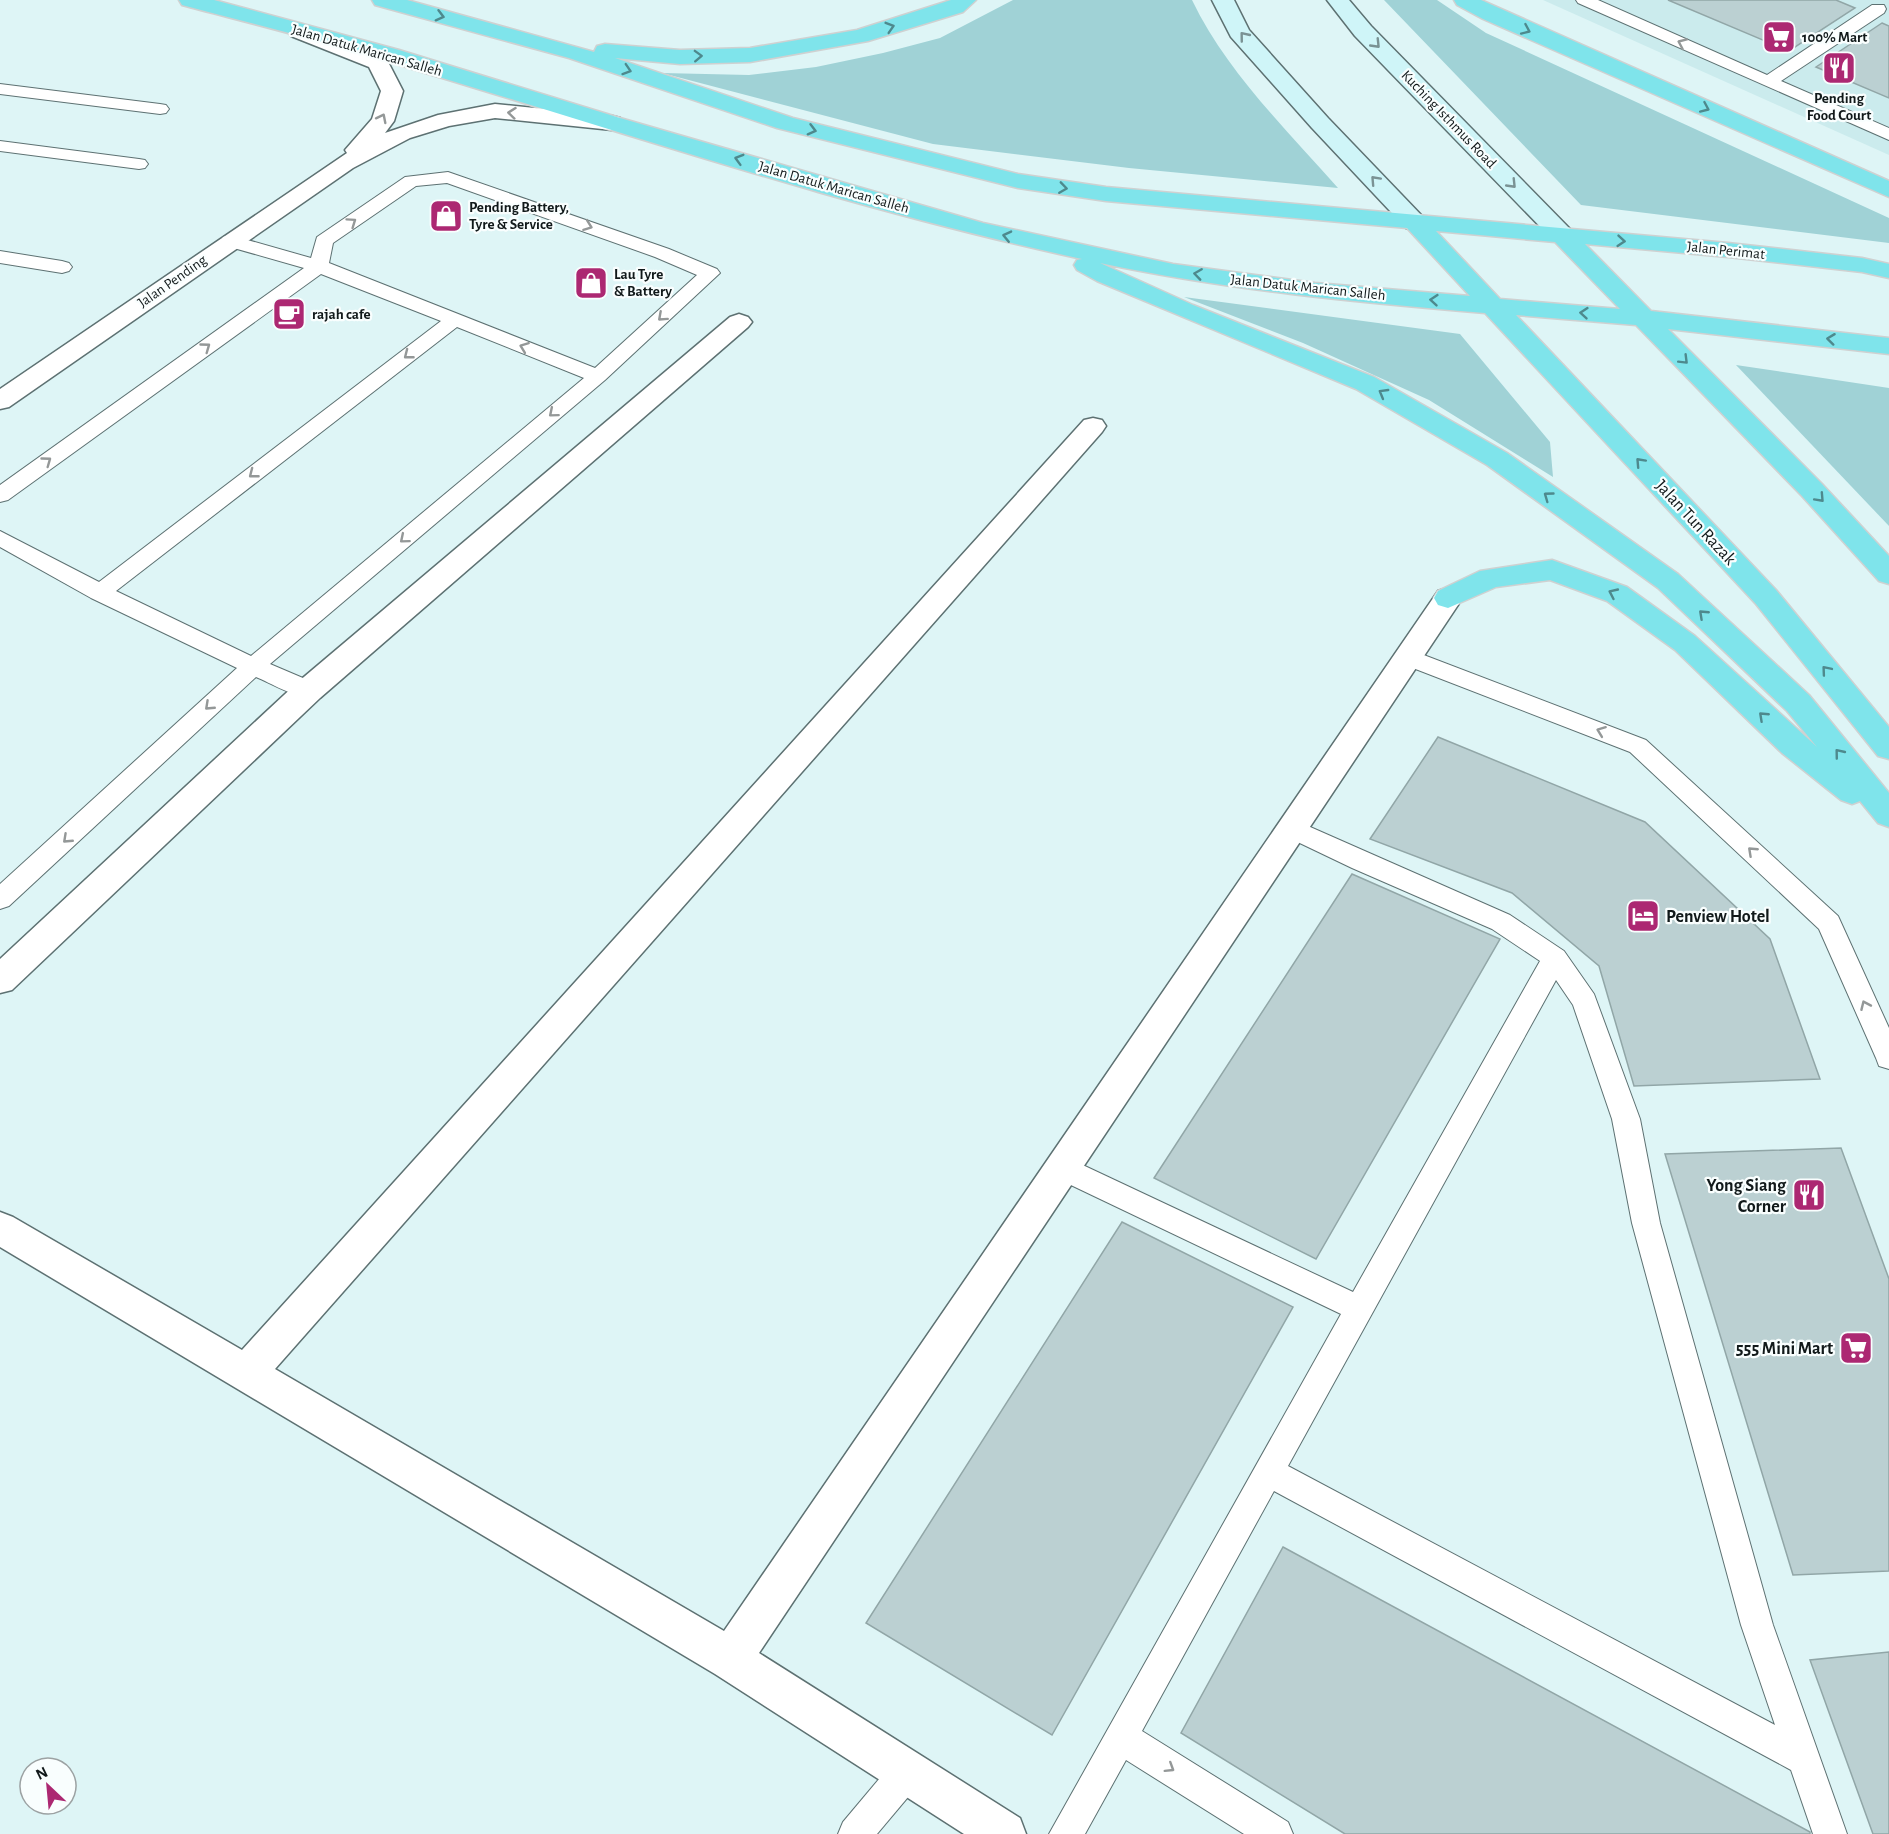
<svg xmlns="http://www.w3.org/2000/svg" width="1889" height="1834" font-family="'Alegreya Sans',sans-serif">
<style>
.built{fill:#cbebed}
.green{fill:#a0d2d6}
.building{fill:#bbd0d2;stroke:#91a6a7;stroke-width:1.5}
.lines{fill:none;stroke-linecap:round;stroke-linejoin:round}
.service-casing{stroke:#5d7172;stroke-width:2}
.minor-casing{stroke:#5d7172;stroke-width:3}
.tertiary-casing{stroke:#5d7172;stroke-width:3}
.secondary-casing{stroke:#5d7172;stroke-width:3}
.trunk-casing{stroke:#cfd1d1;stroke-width:3}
.service{fill:#fff;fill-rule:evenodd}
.minor{fill:#fff;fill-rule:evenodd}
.tertiary{fill:#fff;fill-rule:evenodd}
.secondary{fill:#cff5f8;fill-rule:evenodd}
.trunk{fill:#7fe4eb;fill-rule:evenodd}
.oneway{stroke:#4e898d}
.oneway2{stroke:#7a9294}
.oneway3{stroke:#949898}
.labels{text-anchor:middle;stroke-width:4.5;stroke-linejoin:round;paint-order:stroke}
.far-poi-label{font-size:15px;font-weight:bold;fill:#11191a;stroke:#f9fefe;text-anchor:start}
.far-street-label{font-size:15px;fill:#11191a;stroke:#f9fefe}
.street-label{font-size:18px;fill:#11191a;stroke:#f9fefe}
.poi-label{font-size:18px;font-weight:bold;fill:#11191a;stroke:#f9fefe;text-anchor:end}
</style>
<rect width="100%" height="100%" fill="#def5f6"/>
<path class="built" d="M1543 0H1889V155Z"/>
<g class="green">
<path d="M1013 0H1192C1226 71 1286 129 1338 188L1129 168 933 144 662 73 749 75 816 67 883 53 940 38Z"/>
<path d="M1384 0H1437L1486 33 1889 218V243L1581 205Z"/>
<path d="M1184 297 1460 334 1550 442 1553 477 1429 400 1303 343Z"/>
<path d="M1736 365 1889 388V526Z"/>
</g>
<g class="building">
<path d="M1668 0H1836L1855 8 1789 51Z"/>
<path d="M1882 23 1889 26V98L1816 67Z"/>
<path d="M1438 737 1645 822 1770 939 1820 1079 1634 1086 1599 966 1512 893 1370 839Z"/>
<path d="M1352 874 1500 939 1316 1259 1154 1178Z"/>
<path d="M1841 1148 1889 1279V1571L1793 1575 1665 1154Z"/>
<path d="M1122 1222 1293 1307 1052 1735 866 1623Z"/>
<path d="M1283 1547 1810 1832V1834H1345L1181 1733Z"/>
<path d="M1889 1652V1834H1873L1810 1660Z"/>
</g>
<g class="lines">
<defs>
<g id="service">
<path d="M1576 0H1598L1767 75 1872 5H1884L1886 9 1884 13 1781 81 1889 128V140L1578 3Z"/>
<path d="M0 84 160 104 166 105 169 109 166 113 160 114 0 94Z"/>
<path d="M0 141 139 159 145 160 148 164 145 168 139 169 0 151Z"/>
<path d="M448 172 669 249 717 269 720 273 605 380 270 664 317 684 321 690 317 696C299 701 273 684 256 677L9 906 0 909V884L237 668 91 598 0 547V531L99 582 441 321 321 274 8 500 0 502V485L304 268 223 245 221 241 223 237 230 235 311 258 317 237 405 177ZM447 183 655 257 697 275 595 368 329 263 333 243 416 186ZM457 327 584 378 251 656 116 591Z"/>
<path d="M0 251 62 261 69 263 72 267 69 271 62 273 0 263Z"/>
<path d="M1408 649 1646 740 1838 916 1889 1028V1069L1879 1066 1876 1058 1819 929 1630 752 1400 663 1397 657 1400 651Z"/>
<path d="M1292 819 1510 915 1564 951 1594 994 1640 1119 1660 1223 1773 1625 1847 1834H1813L1791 1770 1274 1491 1142 1731 1288 1822 1293 1834H1244L1126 1760 1085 1834H1049L1341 1314 1052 1176 1048 1168 1052 1160 1062 1156 1072 1160 1353 1292 1540 961 1492 929 1352 868 1283 835 1280 828 1283 821ZM1556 980 1573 1005 1612 1119 1632 1223 1741 1625 1775 1725 1288 1466Z"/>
<path d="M907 1755 919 1760 924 1772 919 1784 877 1834H838L843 1822 895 1760Z"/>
</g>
<g id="minor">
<path d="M739 314 748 317 752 322 748 327 320 698 12 990 0 993V959L298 682 730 317Z"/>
<path d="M1093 418 1102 420 1106 426 1102 432 275 1369 724 1631 1438 591 1448 588 1458 591 1462 598 1458 605 759 1653 1020 1818 1026 1834H964L715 1674 0 1247V1212L13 1217 242 1350 1084 420Z"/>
</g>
<path id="tertiary" d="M299 24 386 58 403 91 394 121 385 133 438 115 495 104 612 116 620 118 623 123 620 128 612 130 495 118 449 126 410 138 353 168 9 407 0 409V389L347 153 345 150 372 119 381 91 369 67 291 36 288 31 291 26Z"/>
<g id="secondary">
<path d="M1212 0H1234L1249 30 1328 118 1424 218 1427 223 1424 228 1415 230 1406 228 1312 128 1231 37Z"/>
<path d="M1327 0H1349L1371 26 1572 231 1575 236 1572 241 1563 243 1554 241 1355 36Z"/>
</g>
<g id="trunk">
<path d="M179 0H214L399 50 620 118 983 223 1173 264 1315 283 1470 296 1407 228 1106 201 1018 188 777 128 569 58 375 5 372 0H407L594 52 597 46 605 44 680 50 750 48 857 30 951 0H976L963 12 868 41 750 62 680 64 615 58 793 118 1018 174 1106 187 1728 243 1862 258 1889 264V278L1862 272 1728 257 1585 244 1651 311 1889 338V354L1668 329 1822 484 1889 556V584L1879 581 1802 496 1636 325 1516 315 1776 590 1889 727V759L1878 756 1756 604 1485 313C1355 302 1228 290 1100 263L1193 305 1374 377 1507 453 1678 574 1809 695 1889 793V827L1878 823 1860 801 1852 804 1841 800 1782 753 1675 650 1607 601 1550 580 1496 587 1448 608 1438 605 1434 598 1438 591 1480 571 1552 560 1627 587 1695 636 1817 747 1787 711 1658 588 1487 465 1356 389 1097 281 1077 270 1074 265 1077 260 1082 259C846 208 617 130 386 61 319 40 250 23 182 5ZM1436 231 1555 242 1620 309 1500 299Z"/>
<path d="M1454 0H1481L1889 181V197L1483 19 1457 5Z"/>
</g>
</defs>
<use href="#service" class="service-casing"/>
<use href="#minor" class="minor-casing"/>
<use href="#tertiary" class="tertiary-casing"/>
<use href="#secondary" class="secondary-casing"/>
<use href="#trunk" class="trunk-casing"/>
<use href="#service" class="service"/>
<use href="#minor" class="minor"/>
<use href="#tertiary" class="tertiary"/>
<use href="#secondary" class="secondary"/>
<use href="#trunk" class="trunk"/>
</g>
<defs><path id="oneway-chevron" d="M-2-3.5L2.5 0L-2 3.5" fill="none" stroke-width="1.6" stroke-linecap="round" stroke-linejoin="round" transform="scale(1.5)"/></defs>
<g class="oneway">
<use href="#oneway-chevron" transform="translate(440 16) rotate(15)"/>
<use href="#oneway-chevron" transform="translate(890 27) rotate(-17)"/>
<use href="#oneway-chevron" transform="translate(1526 30) rotate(24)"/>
<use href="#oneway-chevron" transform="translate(698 56) rotate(-2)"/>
<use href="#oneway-chevron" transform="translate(627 70) rotate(18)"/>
<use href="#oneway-chevron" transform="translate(1705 108) rotate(24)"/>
<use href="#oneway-chevron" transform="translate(812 130) rotate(15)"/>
<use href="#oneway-chevron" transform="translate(739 159) rotate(-164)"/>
<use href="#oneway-chevron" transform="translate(1063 188) rotate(8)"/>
<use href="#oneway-chevron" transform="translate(1007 236) rotate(-167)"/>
<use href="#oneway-chevron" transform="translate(1621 241) rotate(5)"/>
<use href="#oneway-chevron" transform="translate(1198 274) rotate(-172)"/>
<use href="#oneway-chevron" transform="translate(1434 300) rotate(-175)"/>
<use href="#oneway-chevron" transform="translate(1584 313) rotate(-175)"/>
<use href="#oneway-chevron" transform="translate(1831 339) rotate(-173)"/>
<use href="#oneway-chevron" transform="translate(1684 360) rotate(45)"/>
<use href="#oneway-chevron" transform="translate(1383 393) rotate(-150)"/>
<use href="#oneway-chevron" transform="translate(1640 462) rotate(-133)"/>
<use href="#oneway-chevron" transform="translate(1548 496) rotate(-144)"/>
<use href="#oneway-chevron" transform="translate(1820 498) rotate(47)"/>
<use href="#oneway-chevron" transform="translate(1613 593) rotate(-155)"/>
<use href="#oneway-chevron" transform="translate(1703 614) rotate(-137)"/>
<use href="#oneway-chevron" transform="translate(1826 670) rotate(-130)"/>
<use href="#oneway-chevron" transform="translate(1763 716) rotate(-137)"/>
<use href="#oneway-chevron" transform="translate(1839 753) rotate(-129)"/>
</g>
<g class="oneway2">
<use href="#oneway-chevron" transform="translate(1244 36) rotate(-129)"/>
<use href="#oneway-chevron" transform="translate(1376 44) rotate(46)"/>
<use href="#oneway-chevron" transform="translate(1375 180) rotate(-133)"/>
<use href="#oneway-chevron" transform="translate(1512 184) rotate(46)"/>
</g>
<g class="oneway3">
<use href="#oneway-chevron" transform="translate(1682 43) rotate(-156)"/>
<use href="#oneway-chevron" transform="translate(512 113) rotate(-174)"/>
<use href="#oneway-chevron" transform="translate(382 118) rotate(-63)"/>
<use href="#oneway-chevron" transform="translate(352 222) rotate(-35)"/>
<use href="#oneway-chevron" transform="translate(588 226) rotate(20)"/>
<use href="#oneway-chevron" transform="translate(662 317) rotate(138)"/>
<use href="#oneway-chevron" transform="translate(206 347) rotate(-36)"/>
<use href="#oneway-chevron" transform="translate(524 347) rotate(-159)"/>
<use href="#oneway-chevron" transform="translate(408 355) rotate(142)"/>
<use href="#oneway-chevron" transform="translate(553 413) rotate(140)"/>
<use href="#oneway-chevron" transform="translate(47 461) rotate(-36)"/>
<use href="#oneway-chevron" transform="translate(253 474) rotate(142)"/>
<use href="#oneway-chevron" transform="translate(404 539) rotate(140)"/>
<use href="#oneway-chevron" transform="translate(209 706) rotate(137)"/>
<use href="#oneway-chevron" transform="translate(1601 731) rotate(-159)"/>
<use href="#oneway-chevron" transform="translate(67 839) rotate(137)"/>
<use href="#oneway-chevron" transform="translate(1752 851) rotate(-137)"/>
<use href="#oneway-chevron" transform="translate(1865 1005) rotate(-114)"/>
<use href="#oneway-chevron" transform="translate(1170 1768) rotate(32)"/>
</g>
<defs>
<symbol id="supermarket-square" viewBox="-11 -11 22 22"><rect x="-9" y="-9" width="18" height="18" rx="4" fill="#ac2872" stroke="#f9fefe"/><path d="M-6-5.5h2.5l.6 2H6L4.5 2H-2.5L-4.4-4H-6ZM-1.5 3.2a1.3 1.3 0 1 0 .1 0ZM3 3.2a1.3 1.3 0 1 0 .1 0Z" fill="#fff"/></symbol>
<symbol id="restaurant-square" viewBox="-11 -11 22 22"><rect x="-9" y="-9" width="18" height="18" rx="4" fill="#ac2872" stroke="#f9fefe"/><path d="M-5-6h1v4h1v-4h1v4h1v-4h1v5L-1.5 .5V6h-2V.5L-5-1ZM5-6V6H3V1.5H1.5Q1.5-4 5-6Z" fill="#fff"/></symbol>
<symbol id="shop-square" viewBox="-11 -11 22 22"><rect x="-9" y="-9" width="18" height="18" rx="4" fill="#ac2872" stroke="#f9fefe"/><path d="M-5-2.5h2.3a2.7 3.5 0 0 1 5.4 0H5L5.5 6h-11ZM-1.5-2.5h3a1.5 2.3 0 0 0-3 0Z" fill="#fff"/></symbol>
<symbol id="cafe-square" viewBox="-11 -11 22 22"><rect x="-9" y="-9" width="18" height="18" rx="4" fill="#ac2872" stroke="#f9fefe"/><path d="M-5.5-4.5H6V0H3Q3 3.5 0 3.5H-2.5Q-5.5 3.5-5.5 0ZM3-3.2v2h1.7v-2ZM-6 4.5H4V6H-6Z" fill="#fff"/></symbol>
<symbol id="hotel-square" viewBox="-11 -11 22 22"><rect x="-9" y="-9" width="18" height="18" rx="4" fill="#ac2872" stroke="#f9fefe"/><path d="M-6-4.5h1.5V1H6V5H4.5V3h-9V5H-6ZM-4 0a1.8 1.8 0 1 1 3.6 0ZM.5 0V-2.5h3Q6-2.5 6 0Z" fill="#fff"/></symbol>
</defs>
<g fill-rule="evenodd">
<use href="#supermarket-square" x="1760" y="18" width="38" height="38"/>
<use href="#restaurant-square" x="1820" y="49" width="38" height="38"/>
<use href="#shop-square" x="427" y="197" width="38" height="38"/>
<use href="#shop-square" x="572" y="264" width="38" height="38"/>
<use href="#cafe-square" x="270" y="295" width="38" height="38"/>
<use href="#hotel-square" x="1624" y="897" width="38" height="38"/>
<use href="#restaurant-square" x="1790" y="1176" width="38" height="38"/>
<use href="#supermarket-square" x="1837" y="1329" width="38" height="38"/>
</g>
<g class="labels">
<g class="far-poi-label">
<text x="1802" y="42">100% Mart</text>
<text x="1839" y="103" text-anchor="middle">Pending<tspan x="1839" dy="17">Food Court</tspan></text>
<text x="469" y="212">Pending Battery,<tspan x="469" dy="17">Tyre &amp; Service</tspan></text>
<text x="614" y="279">Lau Tyre<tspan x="614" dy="17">&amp; Battery</tspan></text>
<text x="312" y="319">rajah cafe</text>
</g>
<g class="far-street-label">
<text transform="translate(367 50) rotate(16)" y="5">Jalan Datuk Marican Salleh</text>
<text transform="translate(1449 119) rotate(46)" y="5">Kuching Isthmus Road</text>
<text transform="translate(834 187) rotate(16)" y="5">Jalan Datuk Marican Salleh</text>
<text transform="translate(1726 250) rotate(6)" y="5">Jalan Perimat</text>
<text transform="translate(172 281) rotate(-35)" y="5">Jalan Pending</text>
<text transform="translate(1308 287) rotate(6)" y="5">Jalan Datuk Marican Salleh</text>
</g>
<g class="street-label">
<text transform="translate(1696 522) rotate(47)" y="6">Jalan Tun Razak</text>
</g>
<g class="poi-label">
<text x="1666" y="922" text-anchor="start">Penview Hotel</text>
<text x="1786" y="1191">Yong Siang<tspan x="1786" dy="21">Corner</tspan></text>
<text x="1833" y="1354">555 Mini Mart</text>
</g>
</g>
<g transform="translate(48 1786) rotate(334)"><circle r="28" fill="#f9fefe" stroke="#9ca2a3" stroke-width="1.5"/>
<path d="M0-4.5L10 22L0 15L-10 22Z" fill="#ac2872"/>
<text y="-9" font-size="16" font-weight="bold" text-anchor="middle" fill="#11191a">N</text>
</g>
</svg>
